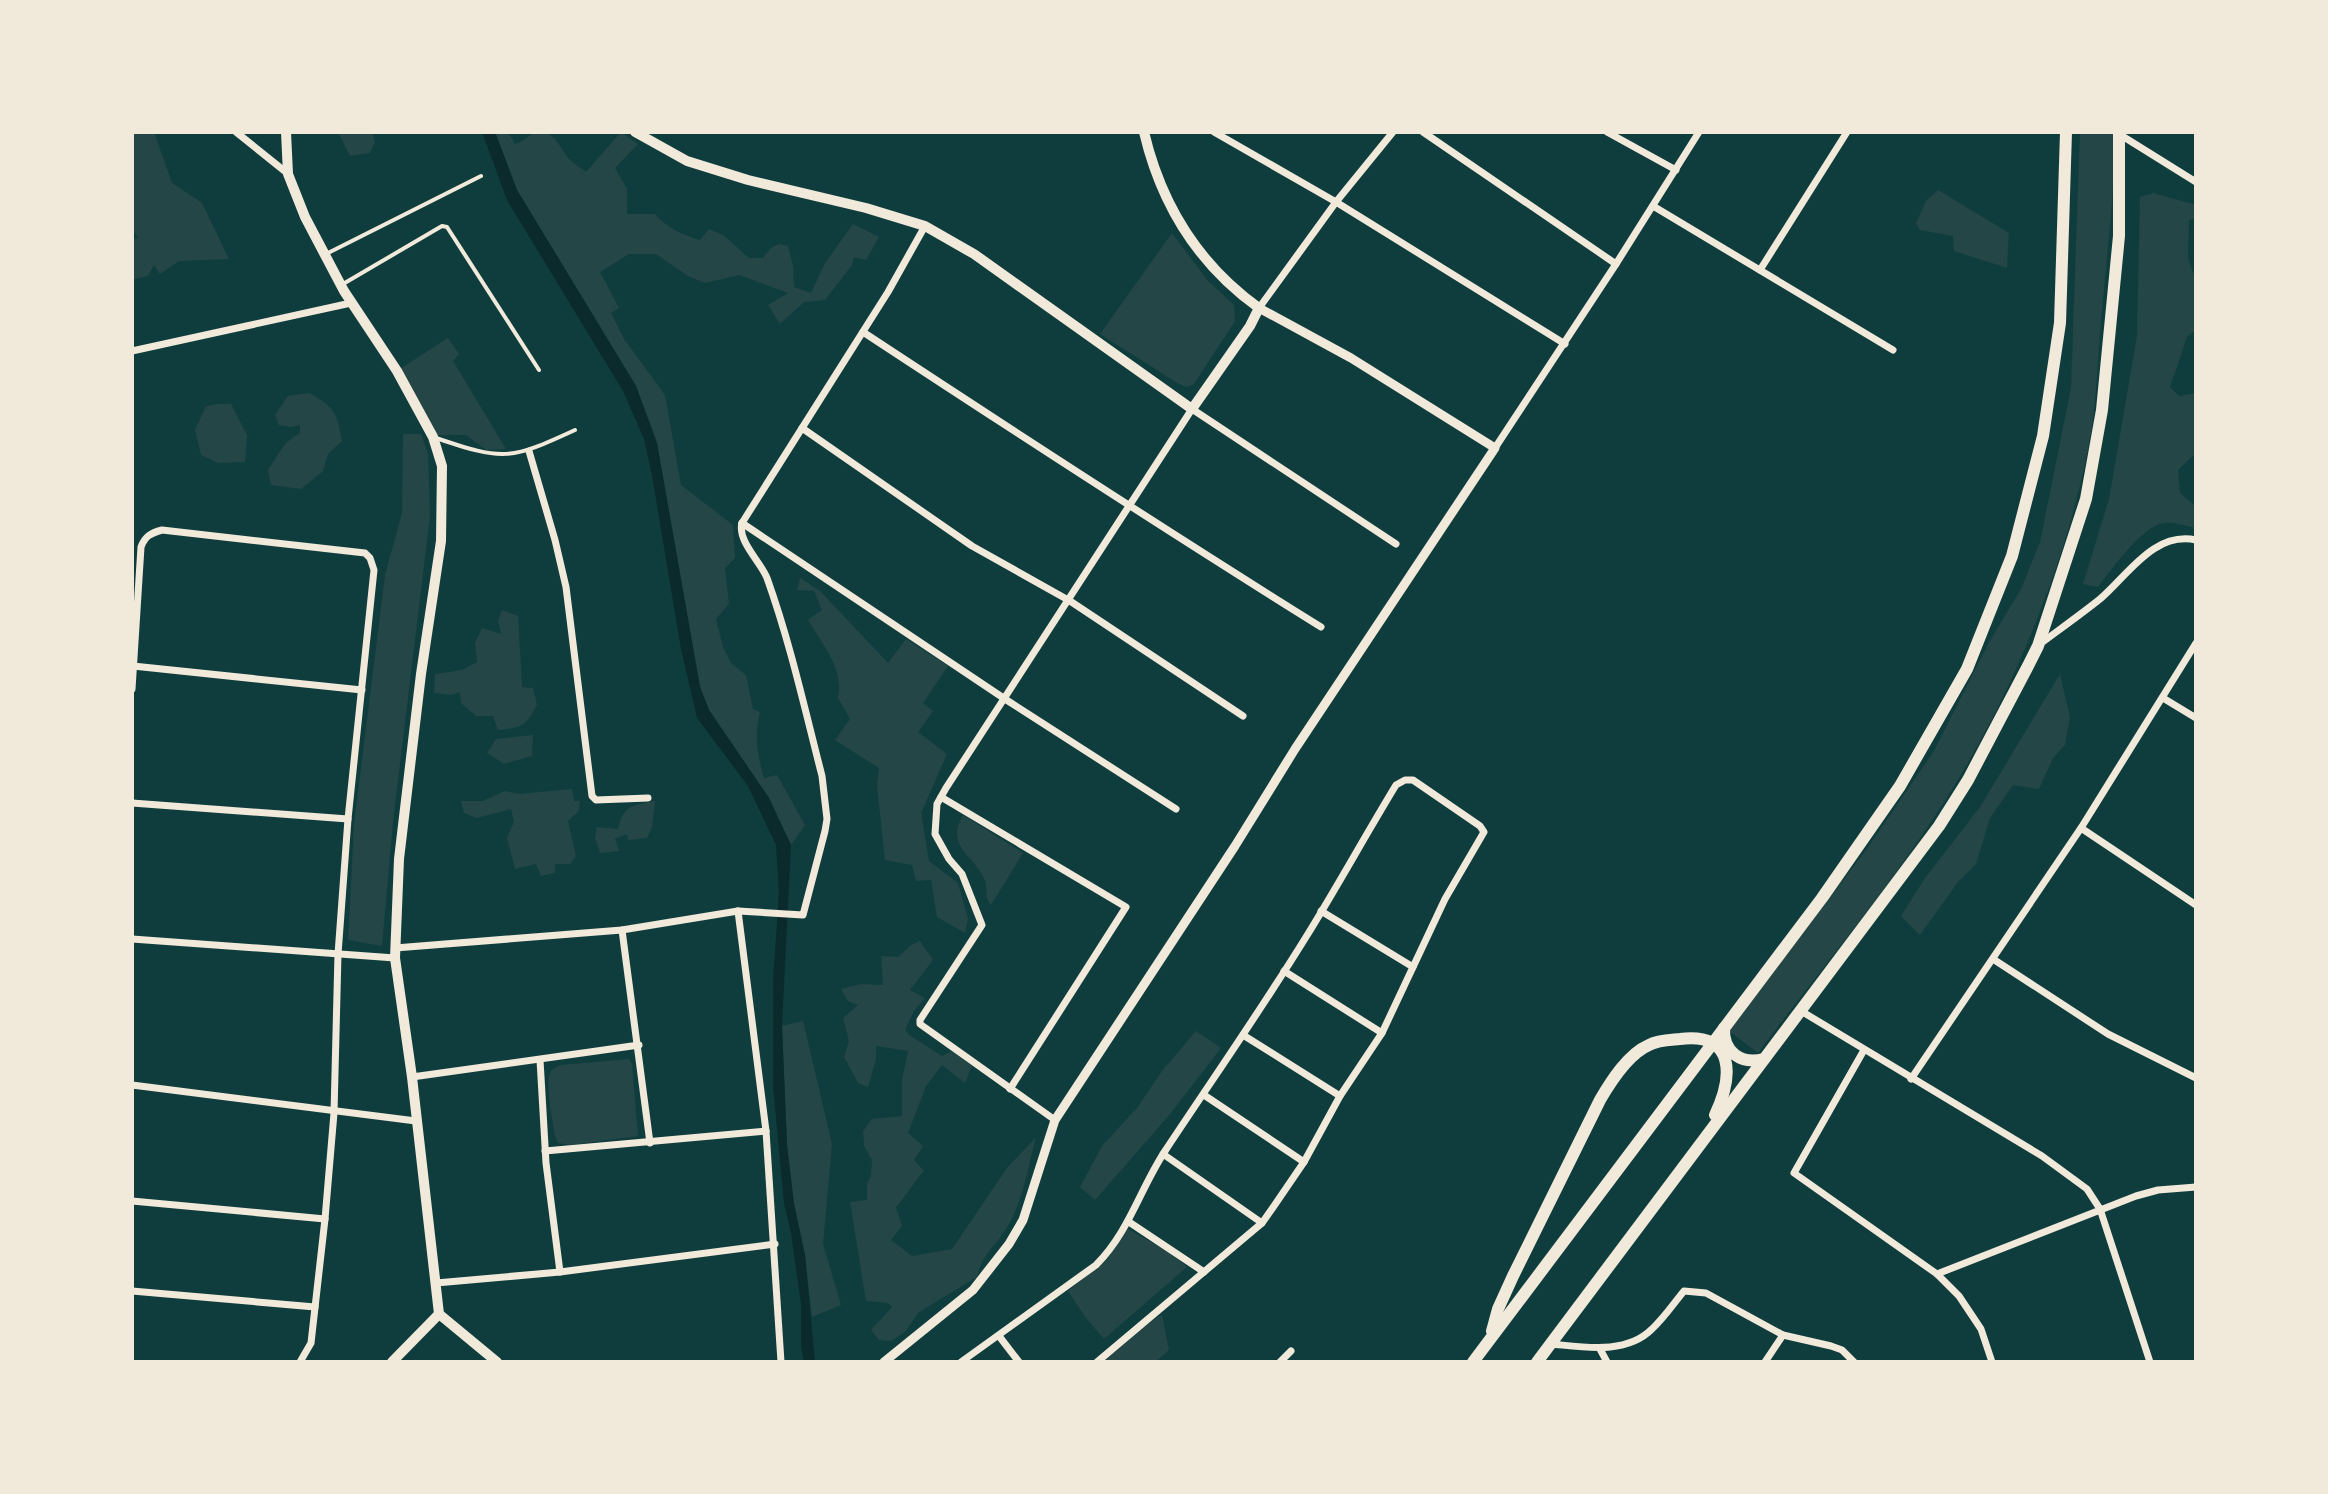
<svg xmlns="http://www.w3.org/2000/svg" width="2328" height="1494" font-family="Manrope,sans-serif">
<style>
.green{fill:#244646}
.water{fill:#0a2a2b}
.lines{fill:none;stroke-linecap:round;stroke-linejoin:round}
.service{stroke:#f1e9da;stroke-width:4}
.minor{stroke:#f1e9da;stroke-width:7}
.tertiary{stroke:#f1e9da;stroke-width:9}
.secondary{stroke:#f1e9da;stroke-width:10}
.trunk{stroke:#f1e9da;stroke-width:12}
</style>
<rect width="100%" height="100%" fill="#0f3d3e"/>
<g class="green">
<path d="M132 132H154L172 183 202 203 229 259 179 261 160 274 154 265 148 276 132 280V240L138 238 132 228Z"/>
<path d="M338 132H372L375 142 370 153 350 156Z"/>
<path d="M495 132H508L515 144C524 142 529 134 537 132 554 128 562 152 570 160 575 165 581 168 586 172L621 132 638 144 615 168 627 189V214H655C667 228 683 235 700 240L709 229 723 235 749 258H763L771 248 779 244 788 246 793 266 794 287 811 293 825 263 853 224 879 237 866 260 854 257 852 265 825 300 804 302 780 324 768 305 788 293 739 275 705 283 688 276 656 254H629L600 272 619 308 611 313 624 339 665 395 681 485 733 525 735 558 725 568 729 604 716 619 723 647 731 663 746 675 753 709 760 712C754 736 757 754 764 778L777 775 805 825 791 845 769 798 709 710 700 687 657 443 636 386 517 190Z"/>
<path d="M2080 132H2115C2115 188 2108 244 2103 300 2098 343 2098 385 2092 427 2070 559 2009 705 1935 816 1881 898 1817 974 1758 1053L1729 1031 1866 850 1934 751 1988 644 2021 589 2040 542 2071 388Z"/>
<path d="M1938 190 2009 233 2007 268 1954 251 1953 236 1920 230 1916 223 1926 201Z"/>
<path d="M2153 193 2196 205V218L2189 220 2188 258 2196 281V330L2187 337 2170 387 2179 396 2196 393V453L2178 470 2180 493 2196 507V528C2185 526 2175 522 2164 523 2142 526 2111 570 2098 587L2083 584 2109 499 2137 336 2140 197Z"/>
<path d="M1172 233 1208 281 1234 305 1235 321 1194 384 1187 387 1179 384 1100 334Z"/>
<path d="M448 338 459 354 453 361 506 449 486 450 466 435H436L400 369Z"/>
<path d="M309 393C335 407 337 413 342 441L328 454 323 471 301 489 271 485 268 470C280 453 282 443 300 433V425L291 427 279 425 275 415 288 396Z"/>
<path d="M218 404H231L247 435 245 462 218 463 201 455 195 430 206 406Z"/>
<path d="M403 434H421L428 454 430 516 393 822 382 946 348 940 354 824 385 575 402 513Z"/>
<path d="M800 578 820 591 888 663 906 639 948 666 923 703 933 711 918 732 947 754 921 813 929 861 958 883 968 919 965 933 937 917 931 880 916 881 912 865 885 860 877 786 879 768 835 740 850 719 838 698C845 670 821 642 808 620L822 610 814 591 797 590Z"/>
<path d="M502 610 518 616 522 687 533 688 537 705C525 727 523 727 498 730L493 716H476L461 703 460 692 451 695 434 693 435 674 462 670 477 662 475 643 482 628 501 634 498 621Z"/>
<path d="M2060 674 2070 717 2065 745 2053 758 2039 789 2013 785 1990 818 1976 864 1958 882 1920 935 1901 916 1925 878 1980 807Z"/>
<path d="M533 735 532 756 504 764 487 753 496 739Z"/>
<path d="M572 789 574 801H580L579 811 568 821 576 856 570 864H555V873L541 876 536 864 515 869 507 838 514 822 511 809 477 818 464 813 461 801H483L505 791 519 794Z"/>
<path d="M655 801 652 827 647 838 628 840 627 834 615 839 619 851 600 853 595 838 597 827 618 829C623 805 633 805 655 801Z"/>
<path d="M963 815 1023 853 991 905C984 897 988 890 985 881 976 855 944 848 963 815Z"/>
<path d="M920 941 933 960 910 990 925 998 914 1011 905 1030 909 1035 942 1056 952 1051 972 1066 965 1083 942 1065 926 1086 908 1133 923 1146 914 1160 924 1171C913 1183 907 1195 896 1207L902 1226 891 1240 912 1256 952 1249 1007 1168 1036 1137C1028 1167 1023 1202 1006 1229 994 1249 983 1252 977 1277L919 1312 905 1332 891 1341 879 1340 871 1330 892 1307 888 1303 866 1301 850 1202 867 1200V1183L871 1176 872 1160 864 1146 863 1131 872 1119 902 1116V1080L908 1051 876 1046V1059L868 1087 858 1083 844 1057 849 1041 843 1018 858 1005 848 1001 841 989 861 984 883 985 881 956 898 957 911 945Z"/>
<path d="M803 1021 832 1144 823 1244 841 1305 812 1317 805 1255 794 1204 787 1145 782 1026Z"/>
<path d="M1196 1031 1221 1048 1170 1114 1095 1200 1080 1187 1102 1146 1137 1108 1162 1071Z"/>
<path d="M629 1059 632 1064 638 1136 570 1145 558 1143 555 1136C553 1123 545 1084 550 1073 552 1068 557 1067 561 1065Z"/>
<path d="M1128 1229 1167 1251 1187 1267 1104 1339 1086 1318 1068 1291 1106 1261Z"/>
<path d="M1162 1315 1169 1350 1155 1362H1101L1129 1335Z"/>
</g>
<path class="water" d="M482 132H495L517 190 636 386 657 443 700 687 709 710 769 798 791 845 782 1026 787 1145 794 1204 805 1255 815 1362H804L801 1346V1304L791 1233 784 1203 773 1086V980L779 893 776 845 748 786 697 718 681 649 652 475 644 439 623 391 507 200Z"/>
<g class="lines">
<g class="service">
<path d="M326 254 481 176"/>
<path d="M343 284 442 226 447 227 539 370"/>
<path d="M436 438C504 461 510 460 575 430"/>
</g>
<g class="minor">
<path d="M236 132 287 173"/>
<path d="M1214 132 1336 202 1565 344"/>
<path d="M1423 132 1616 264"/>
<path d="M1607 132 1676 170"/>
<path d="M2119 134 2196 182"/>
<path d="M1653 206 1893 350"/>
<path d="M1760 270 1847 132"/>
<path d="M1259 308 1336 202 1393 132"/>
<path d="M863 332C1015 432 1167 531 1321 627"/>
<path d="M132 351 351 303"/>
<path d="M802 428 972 546 1070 601 1243 716"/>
<path d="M1495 448 1616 264 1699 132"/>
<path d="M529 451 555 540 566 587 592 796 596 800 648 798"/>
<path d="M742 523 1005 699 1176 809"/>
<path d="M742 523 888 292 925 226"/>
<path d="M2040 644C2060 629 2080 615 2100 599 2128 575 2154 531 2196 540"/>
<path d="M133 666 362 690"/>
<path d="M132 689 141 547C145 536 151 533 162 530L365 553 370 558 374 570 348 819 338 954 334 1113 325 1219 311 1343 300 1362"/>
<path d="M2163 698 2196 718"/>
<path d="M941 797 1126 907 1010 1089"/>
<path d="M132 803 348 819"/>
<path d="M2081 828 2196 905"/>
<path d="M738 911 766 1131 781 1362"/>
<path d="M1321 911 1413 967"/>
<path d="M622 930 650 1143"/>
<path d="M132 939 395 958"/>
<path d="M395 948 622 930 738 911 803 915 825 831 827 819 822 776C805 710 790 642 767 578 761 562 737 541 742 523"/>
<path d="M1993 959 2108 1034 2196 1078"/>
<path d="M1284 971 1382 1033"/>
<path d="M1801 1011 2042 1156 2087 1189 2100 1209 2150 1362"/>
<path d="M1243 1035 1340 1096"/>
<path d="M1864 1050 1794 1173 1937 1274 1959 1296 1981 1329 1992 1362"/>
<path d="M540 1060 546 1163 560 1272"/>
<path d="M412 1077 639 1045"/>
<path d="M1911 1079 2081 828 2196 643"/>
<path d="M132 1085 416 1121"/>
<path d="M1204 1095 1304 1162"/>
<path d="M1055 1120 920 1024V1020L982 925 962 874 949 859 935 834 937 804 946 788 1192 409 1396 544"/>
<path d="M545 1151 766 1131"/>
<path d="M1163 1154 1262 1223"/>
<path d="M132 1201 325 1219"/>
<path d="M1129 1222 1204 1272"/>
<path d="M1937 1274 2136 1196 2158 1190 2196 1187"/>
<path d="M436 1283 560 1272 775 1244"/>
<path d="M132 1291 315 1307"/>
<path d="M999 1336 1019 1362"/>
<path d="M1551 1344C1584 1347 1626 1355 1652 1329 1664 1318 1674 1303 1684 1291L1706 1293 1783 1335 1831 1346 1842 1350 1854 1362"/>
<path d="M1600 1349 1607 1362"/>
<path d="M961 1362 1096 1265C1129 1232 1140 1189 1165 1151 1212 1080 1261 1010 1306 937 1337 887 1365 836 1396 785L1405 780H1413L1480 826 1484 832 1445 899 1382 1033 1340 1096 1304 1162 1274 1206 1262 1223 1097 1362"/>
<path d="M1280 1362 1291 1351"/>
<path d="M1765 1362 1783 1335"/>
</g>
<path class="tertiary" d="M884 1362 973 1290 1009 1244 1023 1220 1055 1120 1235 846 1295 749 1495 448 1351 358 1259 308"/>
<g class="secondary">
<path d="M286 132 288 174 305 217 344 291 397 371 433 437 442 466 441 541 421 674 399 859 395 958 412 1077 439 1314 392 1362"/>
<path d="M635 132 687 161 748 180 866 208 925 226 974 254 1192 409 1250 326 1259 308C1199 265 1161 204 1144 132"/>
<path d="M439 1314 497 1362"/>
</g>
<g class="trunk">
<path d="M1724 1028C1723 1052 1741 1065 1764 1059"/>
<path d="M1492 1331 1498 1309 1513 1276 1600 1100C1611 1081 1628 1054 1649 1045 1658 1040 1670 1040 1680 1039 1736 1032 1733 1077 1715 1115"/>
<path d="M1473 1362 1822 898 1900 786 1967 669 2012 556 2043 436 2060 323 2066 132"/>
<path d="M1537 1362 1939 826 1968 780 2029 664 2038 646 2086 499 2102 410 2119 236V132"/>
</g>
</g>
<rect width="2328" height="1494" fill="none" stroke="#f1e9da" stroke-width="268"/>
</svg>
